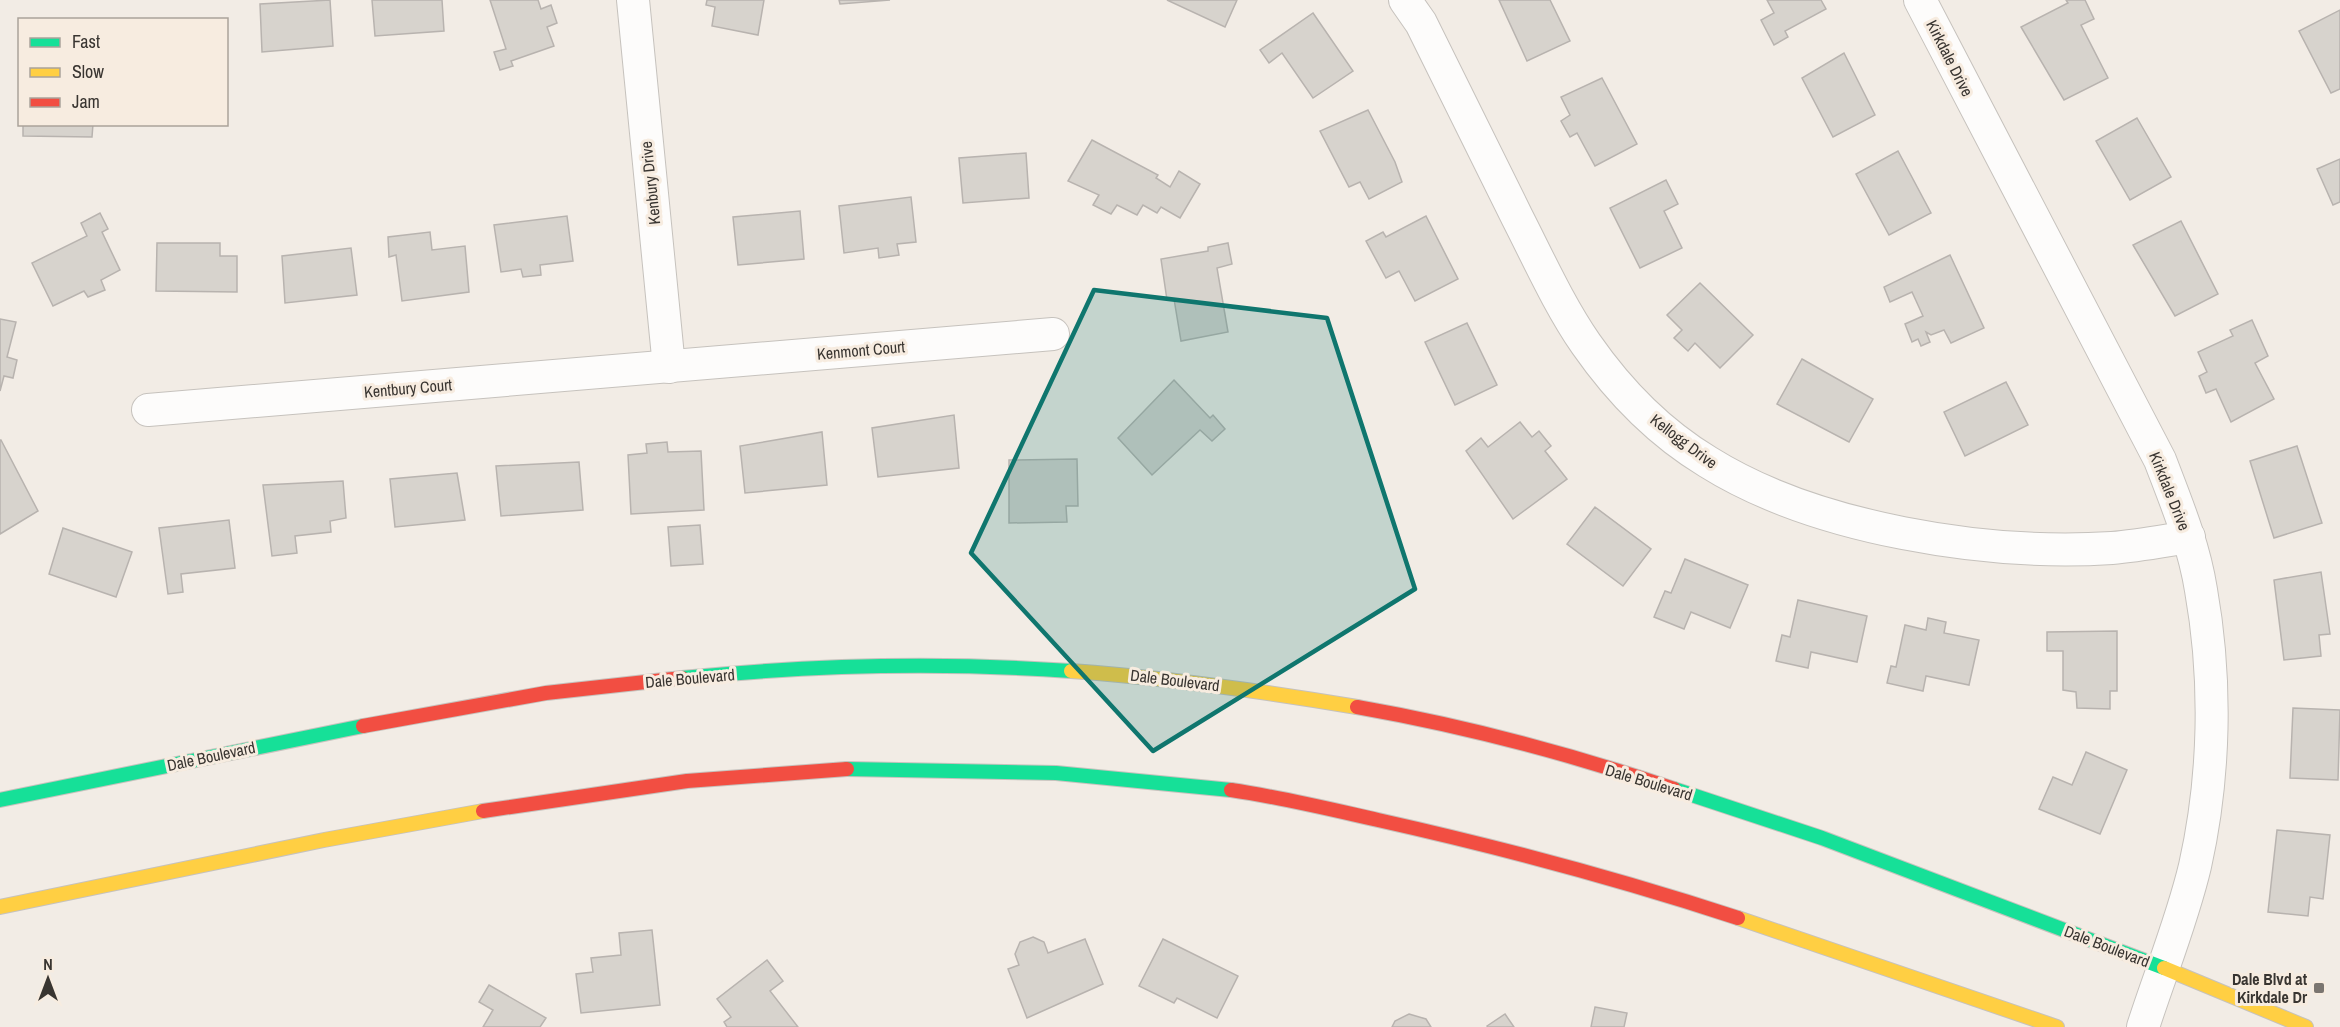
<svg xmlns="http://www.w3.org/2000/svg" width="2340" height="1027" font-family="'Archivo Narrow',sans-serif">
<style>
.building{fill:#d7d3cd;stroke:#b8b3af;stroke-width:1.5}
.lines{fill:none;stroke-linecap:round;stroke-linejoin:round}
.street-casing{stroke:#c6c2bd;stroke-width:34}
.fast-casing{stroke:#c6c2bd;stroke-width:16}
.slow-casing{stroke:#c6c2bd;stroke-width:16}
.jam-casing{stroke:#c6c2bd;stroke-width:16}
.street{stroke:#fdfcfb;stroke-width:32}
.fast{stroke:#16e098;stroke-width:14}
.slow{stroke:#ffcf43;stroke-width:14}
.jam{stroke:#f24e42;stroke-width:14}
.marked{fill:#0f766e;fill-opacity:0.2;stroke:#0f766e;stroke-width:4.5;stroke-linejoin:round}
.poi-dot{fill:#7a7570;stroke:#f7ece0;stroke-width:2}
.labels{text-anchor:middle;stroke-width:6;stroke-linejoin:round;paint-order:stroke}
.street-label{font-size:16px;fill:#393531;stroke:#f7ece0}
.poi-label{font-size:16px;font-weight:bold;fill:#393531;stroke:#f7ece0;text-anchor:end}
</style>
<rect width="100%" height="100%" fill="#f2ece5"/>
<g class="building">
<path d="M330 0 333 46 262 52 260 4Z"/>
<path d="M372 0H442L444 31 375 36Z"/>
<path d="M490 0H538L541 9 551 5 557 23 547 27 554 46 511 61 513 66 500 70 494 52 506 49Z"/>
<path d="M707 0H764L758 35 712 26 715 7 706 5Z"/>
<path d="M839 0H890L840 4Z"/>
<path d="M1167 0H1237L1225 27Z"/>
<path d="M1499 0H1550L1570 41 1527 61Z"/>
<path d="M1767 0H1821L1826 9 1785 31 1788 37 1774 45 1761 20 1774 13Z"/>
<path d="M2066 0H2085L2094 19 2081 25 2108 78 2064 100 2021 27 2068 3Z"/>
<path d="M2340 10V89L2331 93 2299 31Z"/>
<path d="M1313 13 1353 71 1313 98 1282 53 1269 63 1260 50Z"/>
<path d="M1844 53 1875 115 1833 137 1802 78Z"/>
<path d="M1602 78 1637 144 1595 166 1577 133 1570 137 1561 121 1570 115 1561 97Z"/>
<path d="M1368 110 1395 162 1402 182 1369 199 1360 182 1349 187 1320 131Z"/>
<path d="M2137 118 2171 177 2130 200 2096 141Z"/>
<path d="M23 124H93L92 137 23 136Z"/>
<path d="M1092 140 1158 175 1156 178 1170 187 1179 171 1200 184 1180 218 1161 207 1157 213 1143 205 1137 215 1117 205 1111 214 1093 205 1099 195 1068 181Z"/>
<path d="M1898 151 1931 213 1889 235 1856 174Z"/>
<path d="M1026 153 1029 198 963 203 959 158Z"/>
<path d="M2340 159V202L2333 205 2317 169Z"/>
<path d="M1666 180 1678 204 1664 211 1682 248 1640 268 1610 208Z"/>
<path d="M911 197 916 242 897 244 899 255 879 258 878 248 844 253 839 206Z"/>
<path d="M800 211 804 259 738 265 733 217Z"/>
<path d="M100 213 108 229 102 232 120 270 101 280 105 290 88 297 84 291 53 306 32 263 87 236 81 223Z"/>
<path d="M567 216 573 261 540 265 541 275 523 277 521 269 501 272 494 225Z"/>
<path d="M1426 216 1458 279 1415 301 1399 271 1386 278 1366 241 1383 232 1386 237Z"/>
<path d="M2181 221 2218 294 2175 316 2133 245Z"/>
<path d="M430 232 432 250 465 246 469 292 402 301 396 255 389 257 388 237Z"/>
<path d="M157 243H220V256H237V292L156 291Z"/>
<path d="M1228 243 1232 264 1217 268 1228 332 1181 341 1174 299 1167 300 1161 259 1208 251V247Z"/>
<path d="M351 248 357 295 285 303 282 256Z"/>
<path d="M1950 255 1984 328 1951 343 1944 330 1931 335 1926 332 1930 342 1921 346 1918 339 1912 342 1905 324 1923 316 1912 292 1890 302 1884 287Z"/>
<path d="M1700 283 1753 335 1720 368 1695 343 1688 351 1674 338 1682 330 1667 315Z"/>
<path d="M0 319 16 322 7 357 17 360 13 378 4 376 0 391Z"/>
<path d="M2252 320 2268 356 2255 363 2274 399 2231 422 2216 389 2206 393 2199 376 2207 372 2198 352 2233 336 2230 330Z"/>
<path d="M1467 323 1497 385 1455 405 1425 342Z"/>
<path d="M1802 359 1873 399 1849 442 1777 404Z"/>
<path d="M1174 380 1210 418 1213 415 1225 429 1212 441 1200 430 1152 475 1118 438Z"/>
<path d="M2006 382 2028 425 1965 456 1944 412Z"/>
<path d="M954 415 959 468 878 477 872 428Z"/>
<path d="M1520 422 1532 437 1539 431 1551 446 1545 451 1567 479 1513 519 1466 451 1481 438 1488 447Z"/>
<path d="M822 432 827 485 745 493 740 446Z"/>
<path d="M1 440 38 511 0 534V440Z"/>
<path d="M667 442 668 452 701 451 704 510 631 514 628 455 647 453 646 444Z"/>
<path d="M2297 446 2322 523 2274 538 2250 461Z"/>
<path d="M1077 459 1078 506H1066L1067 522 1009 523V460Z"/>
<path d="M579 462 583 510 501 516 496 466Z"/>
<path d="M457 473 465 520 395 527 390 479Z"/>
<path d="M343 481 346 518 330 521 331 532 295 536 297 553 272 556 263 485Z"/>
<path d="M1595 507 1651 549 1623 586 1567 544Z"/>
<path d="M229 520 235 568 181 574 183 592 168 594 159 528Z"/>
<path d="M700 525 703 564 671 566 668 527Z"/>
<path d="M63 528 132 552 116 597 49 574Z"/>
<path d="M1685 559 1748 585 1730 628 1691 612 1684 629 1654 617 1665 591 1671 593Z"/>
<path d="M2321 572 2330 634 2319 635 2321 656 2284 660 2274 580Z"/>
<path d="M1798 600 1867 616 1857 662 1811 652 1808 668 1776 661 1782 635 1790 637Z"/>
<path d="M1928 618 1946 622 1944 633 1979 640 1969 685 1926 676 1923 691 1887 683 1891 666 1896 667 1905 625 1926 630Z"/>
<path d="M2117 631V691H2110V709L2077 708 2076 692 2063 690V651H2047V632Z"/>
<path d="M2293 708 2340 710 2338 780 2290 778Z"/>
<path d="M2086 752 2127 770 2100 834 2039 809 2053 777 2072 785Z"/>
<path d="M2277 830 2330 835 2323 899 2310 897 2308 916 2268 912Z"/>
<path d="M652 930 660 1005 581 1013 576 974 593 972 591 958 621 955 619 933Z"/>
<path d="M1033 937 1044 942 1048 953 1085 939 1103 984 1027 1018 1008 969 1019 965 1015 954 1020 942Z"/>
<path d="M1163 939 1238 976 1217 1018 1177 998 1174 1003 1139 986Z"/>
<path d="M767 960 783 981 770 991 798 1027H727L724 1022 731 1017 717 999Z"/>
<path d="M489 985 546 1018 540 1027H483L493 1010 479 1002Z"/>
<path d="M1595 1007 1627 1013 1624 1027H1591Z"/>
<path d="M1409 1014 1426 1019 1431 1027H1392L1395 1021Z"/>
<path d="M1505 1014 1514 1027H1488L1487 1026Z"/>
</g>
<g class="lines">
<defs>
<g id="street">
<path d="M633 0 669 367"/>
<path d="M1405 0 1421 23C1453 87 1485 152 1517 217 1539 260 1559 305 1586 344 1618 390 1660 433 1708 462 1815 529 1987 556 2112 548 2137 546 2163 541 2189 537"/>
<path d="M1920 0 2160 460C2176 502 2194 545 2201 590 2217 680 2215 777 2195 866 2182 921 2160 974 2143 1027"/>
<path d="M148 410 1053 334"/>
</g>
<g id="fast">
<path d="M682 678C812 665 941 662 1071 671"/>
<path d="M847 769 1056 773 1231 790"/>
<path d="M1674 789 1822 838 2164 968"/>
<path d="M0 800 363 726"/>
</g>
<g id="slow">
<path d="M1071 671C1167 678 1262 691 1357 707"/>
<path d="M0 907 324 840 483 811"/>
<path d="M1738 918 2057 1027"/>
<path d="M2164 968 2306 1027"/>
</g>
<g id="jam">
<path d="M1357 707C1465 726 1571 754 1674 789"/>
<path d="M363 726 546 693 682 678"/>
<path d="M1231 790C1280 797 1329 809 1378 820 1499 847 1619 879 1738 918"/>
<path d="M483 811 687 781 847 769"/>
</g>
</defs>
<use href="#street" class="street-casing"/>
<use href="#fast" class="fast-casing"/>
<use href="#slow" class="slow-casing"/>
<use href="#jam" class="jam-casing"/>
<use href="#street" class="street"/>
<use href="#fast" class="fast"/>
<use href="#slow" class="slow"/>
<use href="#jam" class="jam"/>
</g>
<path class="marked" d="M1094 290 1327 318 1415 589 1153 751 971 553Z"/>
<rect class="poi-dot" x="2313" y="982" width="12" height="12" rx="3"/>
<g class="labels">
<g class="street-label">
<text transform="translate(1950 58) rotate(63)" y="6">Kirkdale Drive</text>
<text transform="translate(650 183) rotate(-96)" y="6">Kenbury Drive</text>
<text transform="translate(861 350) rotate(-5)" y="6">Kenmont Court</text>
<text transform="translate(408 388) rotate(-5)" y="6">Kentbury Court</text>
<text transform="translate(1684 441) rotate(37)" y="6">Kellogg Drive</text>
<text transform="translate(2170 491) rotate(68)" y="6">Kirkdale Drive</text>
<text transform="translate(690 678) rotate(-5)" y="6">Dale Boulevard</text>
<text transform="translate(1175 680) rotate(7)" y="6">Dale Boulevard</text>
<text transform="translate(211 756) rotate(-12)" y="6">Dale Boulevard</text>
<text transform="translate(1649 782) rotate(17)" y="6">Dale Boulevard</text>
<text transform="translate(2107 946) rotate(21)" y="6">Dale Boulevard</text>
</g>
<g class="poi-label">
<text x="2307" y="985">Dale Blvd at<tspan x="2307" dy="18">Kirkdale Dr</tspan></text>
</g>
</g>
<rect x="18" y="18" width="210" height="108" fill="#f7ece0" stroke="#aba39a" stroke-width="1.5"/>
<rect x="30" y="38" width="30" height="9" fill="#16e098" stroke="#aba39a" stroke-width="1.5"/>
<text x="72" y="48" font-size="18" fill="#393531">Fast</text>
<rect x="30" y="68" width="30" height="9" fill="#ffcf43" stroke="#aba39a" stroke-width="1.5"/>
<text x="72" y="78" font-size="18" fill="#393531">Slow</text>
<rect x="30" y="98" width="30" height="9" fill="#f24e42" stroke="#aba39a" stroke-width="1.5"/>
<text x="72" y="108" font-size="18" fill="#393531">Jam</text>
<g transform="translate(48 979)" stroke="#f7ece0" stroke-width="4.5" paint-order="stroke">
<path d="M0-4.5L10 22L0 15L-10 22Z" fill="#393531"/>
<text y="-9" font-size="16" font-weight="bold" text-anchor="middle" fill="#393531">N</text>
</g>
</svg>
